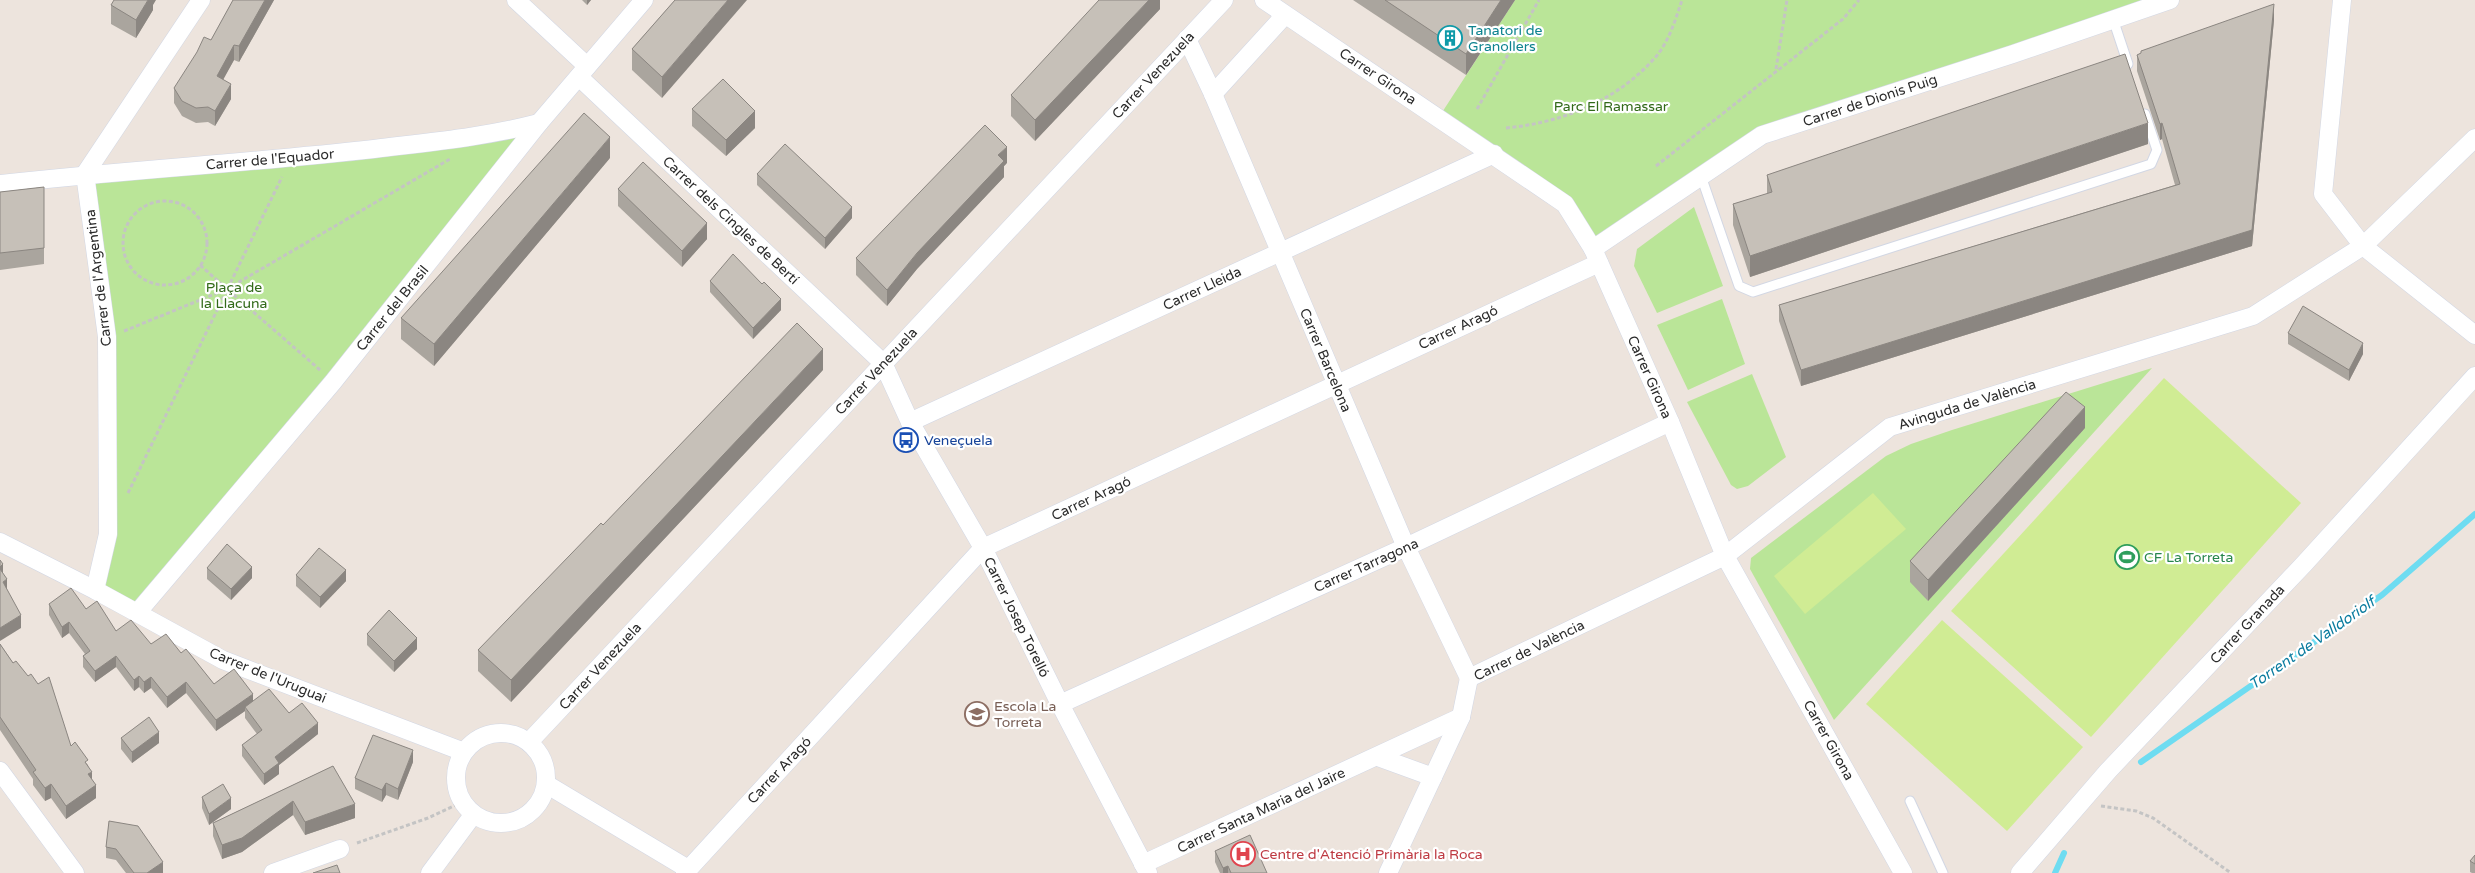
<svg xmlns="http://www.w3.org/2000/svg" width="2475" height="873" font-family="'Varela Round',sans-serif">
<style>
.green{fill:#bae598}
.pitch{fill:#d0ec94}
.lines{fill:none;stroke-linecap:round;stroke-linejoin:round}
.stream{stroke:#6edcf1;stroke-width:6}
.service-casing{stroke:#d2d7e4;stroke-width:11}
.minor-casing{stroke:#d2d7e4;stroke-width:19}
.path{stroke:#c4c4c4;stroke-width:3;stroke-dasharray:4 2.5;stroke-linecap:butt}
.service{stroke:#fff;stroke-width:9}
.minor{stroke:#fff;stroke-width:18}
.wall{fill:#aaa59e}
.shaded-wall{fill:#8b8681}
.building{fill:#c6c0b8;stroke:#8b8681}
.labels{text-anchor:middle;stroke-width:4.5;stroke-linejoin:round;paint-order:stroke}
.culture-label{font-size:14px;fill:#0d838f;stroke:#fff;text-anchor:start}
.street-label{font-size:14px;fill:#2b2b2b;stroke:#fff}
.park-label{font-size:14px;fill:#326a19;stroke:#fff}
.transit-label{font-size:14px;fill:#164399;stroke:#fff;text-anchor:start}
.leisure-label{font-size:14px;fill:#27864d;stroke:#fff;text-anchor:start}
.education-label{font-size:14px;fill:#785e54;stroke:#fff;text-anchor:start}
.health-label{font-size:14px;fill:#be3a42;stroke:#fff;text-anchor:start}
.water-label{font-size:15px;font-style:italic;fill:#0b7c9f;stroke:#fff}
</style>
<rect width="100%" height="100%" fill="#ede4dd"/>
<g class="green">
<path d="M1515 0H2170L1762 135 1593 249 1565 204 1439 117Z"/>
<path d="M539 123 137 613 95 590 108 534 107 338 85 174Z"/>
<path d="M1694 207 1723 286 1657 313 1634 266 1637 249Z"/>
<path d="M1722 299 1745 364 1688 390 1657 325Z"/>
<path d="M2152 368 1834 720 1750 569 1751 558 1886 456 1911 444 1952 430Z"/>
<path d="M1752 374 1786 457 1748 486 1737 489 1731 485 1687 402Z"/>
</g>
<g class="pitch">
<path d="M2164 378 2301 503 2091 737 1951 611Z"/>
<path d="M1873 493 1906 529 1805 614 1774 576Z"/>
<path d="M1942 620 2083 747 2007 831 1866 704Z"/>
</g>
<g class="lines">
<g class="stream">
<path d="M2141 762 2382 595 2475 514"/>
<path d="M2055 873 2064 853"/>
</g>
<defs>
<g id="service">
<path d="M2113 19 2128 64"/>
<path d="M1701 176 1739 286 1753 292 2151 164 2157 150 2145 114"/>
<path d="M1910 801 1943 873"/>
</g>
<g id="minor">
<path d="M516 0 587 66"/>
<path d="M1264 0 1565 204 1593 249 1670 422 1725 556 1903 873"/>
<path d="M2342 0 2323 194 2363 246 2475 335"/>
<path d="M1187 39 1213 94 1406 547 1469 678"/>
<path d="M579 77 883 363 910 422 983 548 1060 704 1148 873"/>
<path d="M1213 94 1285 15"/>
<path d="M0 184C125 170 250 163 374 149 430 142 485 137 539 123"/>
<path d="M1593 249 1762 135 2013 54 2170 0"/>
<path d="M910 422 1494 154"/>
<path d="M0 542 95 590 223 660 464 752"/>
<path d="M95 590 108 534 107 337 85 174 201 0"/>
<path d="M137 613 333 382 539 123 644 0"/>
<path d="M1469 678 1725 556 1890 427 2253 316 2363 246 2475 138"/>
<path d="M1060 704 1406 547 1670 422"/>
<circle cx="501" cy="778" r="45"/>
<path d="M529 742 1224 0"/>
<path d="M1378 757 1433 777"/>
<path d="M0 771 75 873"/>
<path d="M546 784 688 869"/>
<path d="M1143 864 1461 717"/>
<path d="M273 873 340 849"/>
<path d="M430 873 473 815"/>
<path d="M685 873 983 548 1599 263"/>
<path d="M1388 873 1461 717 1469 678"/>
<path d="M2020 873 2108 771 2304 564 2475 376"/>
</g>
</defs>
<use href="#service" class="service-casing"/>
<use href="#minor" class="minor-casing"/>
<g class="path">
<path d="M1776 69 1787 0"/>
<path d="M1477 109 1539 0"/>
<path d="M1506 128C1560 123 1614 102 1652 61 1668 45 1675 21 1682 0"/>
<path d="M1656 166 1843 19 1859 0"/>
<circle cx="165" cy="243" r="42"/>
<path d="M124 331 227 289 200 265"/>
<path d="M320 370 227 289 450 159"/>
<path d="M128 493 282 177"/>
<path d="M2101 806 2136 811 2153 818 2231 873"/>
<path d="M357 843 428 818 456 805"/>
</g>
<use href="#service" class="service"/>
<use href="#minor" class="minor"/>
</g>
<g class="wall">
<path d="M233 0H274L239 62 234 60 223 79 231 99 215 126 208 122 196 123 182 116 174 103V88L211 40Z"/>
<path d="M582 0H591L587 5Z"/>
<path d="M675 0 662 98 632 70V49Z"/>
<path d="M1160 0V9L1035 141 1011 116V95Z"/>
<path d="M1353 0H1515L1466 75Z"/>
<path d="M111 5H153V10L136 38 111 24Z"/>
<path d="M2274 20 2252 246 1801 386 1779 321V305L2175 185 2162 139 2160 140 2137 71V55L2141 53V51Z"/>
<path d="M692 109 755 128 726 156 692 126Z"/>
<path d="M2148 144 1750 277 1733 225V204L1767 194V175Z"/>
<path d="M610 158 434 366 401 339V318Z"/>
<path d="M1007 163 1004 166V177L917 269 887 306 856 275V258Z"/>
<path d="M757 174 852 218 825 249 757 185Z"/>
<path d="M44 187V264L0 270V192Z"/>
<path d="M618 189 707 239 682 267 618 206Z"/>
<path d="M710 281 781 310 753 339 710 292Z"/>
<path d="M2288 333 2363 354 2349 381 2288 344Z"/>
<path d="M823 370 511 702 478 671V650Z"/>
<path d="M2085 428 1928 601 1910 582V561Z"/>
<path d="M207 568 252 578 231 600 207 579Z"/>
<path d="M296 575 346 581 320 608 296 586Z"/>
<path d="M49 604 86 609 116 631 151 644 181 653 214 684 253 701 289 713 318 734 279 765V774L264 785 242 756V745L257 734 245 718V711L216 731 186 693 167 708 151 688 144 693 139 687 134 691 116 667 95 682 83 667V656L85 654 69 633 62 638 49 615Z"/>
<path d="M367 634 417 649 394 672 367 645Z"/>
<path d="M0 644 71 746 88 765 92 779 96 798 66 819 51 798 45 801 33 785V779L0 730Z"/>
<path d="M121 738 159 743 132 763 121 749Z"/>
<path d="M413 762 398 800 386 795 382 802 355 789V778Z"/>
<path d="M333 766 355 818 305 835 293 815 242 852 222 859 213 836V823Z"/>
<path d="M202 797 231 809 209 825 202 808Z"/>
<path d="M109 821 163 873H126L116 860 106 858V847Z"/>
<path d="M1215 851 1267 873H1220L1215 862Z"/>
<path d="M2475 855V873H2472L2470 872V861Z"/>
</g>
<g class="shaded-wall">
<path d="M148 0H156L153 5V10L136 38V20Z"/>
<path d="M265 0H274L239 62V46Z"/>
<path d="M587 0H591L587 5Z"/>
<path d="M728 0H747L662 98V77Z"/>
<path d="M1149 0H1160V9L1035 141V120Z"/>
<path d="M1501 0H1515L1466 75V54Z"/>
<path d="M2274 4V20L2252 246 1801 386V370L2252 230Z"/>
<path d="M234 45V60L217 91V76Z"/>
<path d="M231 84V99L215 126V111Z"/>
<path d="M755 111V128L726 156V140Z"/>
<path d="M2148 123V144L1750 277V256Z"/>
<path d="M2162 123V139L2160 140V124Z"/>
<path d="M610 137V158L434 366V344Z"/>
<path d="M1007 147V163L1004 166V177L917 269 887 306V290L998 155Z"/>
<path d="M852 207V218L825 249V238Z"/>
<path d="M707 223V239L682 267V251Z"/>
<path d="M781 299V310L753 339V328Z"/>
<path d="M2363 343V354L2349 381V370Z"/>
<path d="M823 349V370L511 702V680Z"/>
<path d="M2085 407V428L1928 601V580Z"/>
<path d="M3 564V578L0 580V567Z"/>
<path d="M252 567V578L231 600V589Z"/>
<path d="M346 570V581L320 608V597Z"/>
<path d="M7 579V592L3 582Z"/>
<path d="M21 615V628L0 641V628Z"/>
<path d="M69 622V633L62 638V627Z"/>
<path d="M417 638V649L394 672V661Z"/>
<path d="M116 656V667L95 682V671Z"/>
<path d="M139 676V687L134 691V680Z"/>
<path d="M151 677V688L144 693V682Z"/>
<path d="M186 682V693L167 708V697Z"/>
<path d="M253 694V705L245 707V711L216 731V720Z"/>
<path d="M318 723V734L279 765V774L264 785V774L275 757Z"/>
<path d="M159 732V743L132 763V752Z"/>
<path d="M413 750V762L398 800V789Z"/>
<path d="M92 772V785L88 774Z"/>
<path d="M386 783V795L382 802V790Z"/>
<path d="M51 784V798L45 801V788Z"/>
<path d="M96 785V798L66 819V806Z"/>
<path d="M231 798V809L209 825V814Z"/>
<path d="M293 801V815L242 852 222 859V845Z"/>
<path d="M355 804V818L305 835V822Z"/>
<path d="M163 862V873H147Z"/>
<path d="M1228 866V873H1223V868Z"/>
</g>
<g class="building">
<path d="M114 0H148L136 20 111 5Z"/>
<path d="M233 0H265L239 46 234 45 217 76 231 84 215 111 208 107 196 108 182 101 174 88 197 52 204 37 211 40Z"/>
<path d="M675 0H728L662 77 632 49Z"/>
<path d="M1099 0H1149L1035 120 1011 95Z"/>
<path d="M1385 0H1501L1466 54Z"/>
<path d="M2274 4 2252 230 1801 370 1779 305 2180 184 2162 123 2160 124 2137 55 2141 53V51Z"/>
<path d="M2125 54 2148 123 1750 256 1733 204 1772 192 1767 175Z"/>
<path d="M723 79 755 111 726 140 692 109Z"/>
<path d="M584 113 610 137 434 344 401 318Z"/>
<path d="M985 125 1007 147 998 155 1004 161 917 253 887 290 856 258Z"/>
<path d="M785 144 852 207 825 238 757 174Z"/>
<path d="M643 162 707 223 682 251 618 189Z"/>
<path d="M44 187V248L0 253V192Z"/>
<path d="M733 254 762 284 764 282 781 299 753 328 710 281Z"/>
<path d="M2303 306 2363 343 2349 370 2288 333Z"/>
<path d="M797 323 823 349 511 680 478 650 601 523 603 525Z"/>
<path d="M2066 392 2085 407 1928 580 1910 561Z"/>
<path d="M227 544 252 567 231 589 207 568Z"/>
<path d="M319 548 346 570 320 597 296 575Z"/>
<path d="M0 560 3 564 0 567Z"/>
<path d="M0 569 7 579 3 582 21 615 0 628Z"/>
<path d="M71 588 86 609 97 601 116 631 131 620 151 644 166 634 181 653 186 649 214 684 234 669 253 694 216 720 186 682 167 697 151 677 144 682 139 676 134 680 116 656 95 671 83 656 90 651 69 622 62 627 49 604Z"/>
<path d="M389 610 417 638 394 661 367 634Z"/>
<path d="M0 644 13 663 16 661 28 676 31 674 38 684 49 677 71 746 75 742 88 760 85 762 92 772 88 774 96 785 66 806 51 784 45 788 33 772 36 770 0 717Z"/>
<path d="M269 689 289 713 302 703 318 723 275 757 279 763 264 774 242 745 262 730 245 707Z"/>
<path d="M149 717 159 732 132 752 121 738Z"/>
<path d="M373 735 413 750 398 789 386 783 382 790 355 778Z"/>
<path d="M333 766 355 804 305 822 293 801 242 838 222 845 213 823Z"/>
<path d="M223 784 231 798 209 814 202 797Z"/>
<path d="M109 821 138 826 163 862 147 873H134L116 849 106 847Z"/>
<path d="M1250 835 1267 873H1231L1228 866 1223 868 1215 851Z"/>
<path d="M2475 855V864L2470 861Z"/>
<path d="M337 865 340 873H313Z"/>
</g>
<defs>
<symbol id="building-ring" viewBox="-11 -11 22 22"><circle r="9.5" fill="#fff" stroke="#0f9aa8" stroke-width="1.5"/><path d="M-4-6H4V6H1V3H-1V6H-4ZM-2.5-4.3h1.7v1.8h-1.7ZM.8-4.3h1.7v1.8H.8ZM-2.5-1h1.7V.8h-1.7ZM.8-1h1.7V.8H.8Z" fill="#0f9aa8"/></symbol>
<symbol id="bus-ring" viewBox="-11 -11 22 22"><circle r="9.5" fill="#fff" stroke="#1a4fb4" stroke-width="1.5"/><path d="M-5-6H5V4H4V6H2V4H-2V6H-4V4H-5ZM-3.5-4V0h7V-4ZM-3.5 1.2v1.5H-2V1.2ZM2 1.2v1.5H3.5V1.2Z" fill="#1a4fb4"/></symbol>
<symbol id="stadium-ring" viewBox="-11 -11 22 22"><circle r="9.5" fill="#fff" stroke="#2e9e5b" stroke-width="1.5"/><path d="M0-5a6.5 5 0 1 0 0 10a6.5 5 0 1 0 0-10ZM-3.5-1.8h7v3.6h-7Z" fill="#2e9e5b"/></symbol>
<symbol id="school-ring" viewBox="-11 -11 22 22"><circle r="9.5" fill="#fff" stroke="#8d6e63" stroke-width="1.5"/><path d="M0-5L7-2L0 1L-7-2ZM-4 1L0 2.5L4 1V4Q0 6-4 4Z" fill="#8d6e63"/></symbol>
<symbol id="hospital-ring" viewBox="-11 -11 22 22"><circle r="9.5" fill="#fff" stroke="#e0444e" stroke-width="1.5"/><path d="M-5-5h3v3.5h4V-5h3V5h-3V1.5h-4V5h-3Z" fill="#e0444e"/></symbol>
</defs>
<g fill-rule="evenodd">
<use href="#building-ring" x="1436" y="24" width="28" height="28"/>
<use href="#bus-ring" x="892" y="426" width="28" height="28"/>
<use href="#stadium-ring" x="2113" y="543" width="28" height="28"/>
<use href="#school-ring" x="963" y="700" width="28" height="28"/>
<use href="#hospital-ring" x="1229" y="840" width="28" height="28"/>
</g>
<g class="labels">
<g class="culture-label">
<text x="1468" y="35">Tanatori de<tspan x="1468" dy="16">Granollers</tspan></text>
</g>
<g class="street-label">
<text transform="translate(1153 75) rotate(-47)" y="5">Carrer Venezuela</text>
<text transform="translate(1378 76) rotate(34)" y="5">Carrer Girona</text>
<text transform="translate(1870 100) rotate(-18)" y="5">Carrer de Dionis Puig</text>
<text transform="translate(270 159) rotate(-5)" y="5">Carrer de l'Equador</text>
<text transform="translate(731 220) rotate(43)" y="5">Carrer dels Cingles de Bertí</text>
<text transform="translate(98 278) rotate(-97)" y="5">Carrer de l'Argentina</text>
<text transform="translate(1202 288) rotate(-25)" y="5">Carrer Lleida</text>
<text transform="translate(392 308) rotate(-51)" y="5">Carrer del Brasil</text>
<text transform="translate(1458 327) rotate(-25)" y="5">Carrer Aragó</text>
<text transform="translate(1326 360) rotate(67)" y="5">Carrer Barcelona</text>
<text transform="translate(876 371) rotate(-47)" y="5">Carrer Venezuela</text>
<text transform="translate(1650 377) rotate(66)" y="5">Carrer Girona</text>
<text transform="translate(1967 404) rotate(-17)" y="5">Avinguda de València</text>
<text transform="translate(1091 498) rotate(-25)" y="5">Carrer Aragó</text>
<text transform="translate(1366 565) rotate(-24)" y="5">Carrer Tarragona</text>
<text transform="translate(1017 617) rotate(64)" y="5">Carrer Josep Torelló</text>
<text transform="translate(2247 624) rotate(-47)" y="5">Carrer Granada</text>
<text transform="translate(1529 650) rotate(-26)" y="5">Carrer de València</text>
<text transform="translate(600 666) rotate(-47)" y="5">Carrer Venezuela</text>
<text transform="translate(268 675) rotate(22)" y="5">Carrer de l'Uruguai</text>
<text transform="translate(1829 740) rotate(61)" y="5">Carrer Girona</text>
<text transform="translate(779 770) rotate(-47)" y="5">Carrer Aragó</text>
<text transform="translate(1261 810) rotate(-25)" y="5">Carrer Santa Maria del Jaire</text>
</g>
<g class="park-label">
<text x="1611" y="111">Parc El Ramassar</text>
<text x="234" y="292">Plaça de<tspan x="234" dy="16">la Llacuna</tspan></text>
</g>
<g class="transit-label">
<text x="924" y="445">Veneçuela</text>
</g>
<g class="leisure-label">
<text x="2144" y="562">CF La Torreta</text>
</g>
<g class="education-label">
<text x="994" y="711">Escola La<tspan x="994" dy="16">Torreta</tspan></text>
</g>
<g class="health-label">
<text x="1260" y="859">Centre d'Atenció Primària la Roca</text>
</g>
<g class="water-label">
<text transform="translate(2312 643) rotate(-35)" y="5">Torrent de Valldoriolf</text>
</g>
</g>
</svg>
